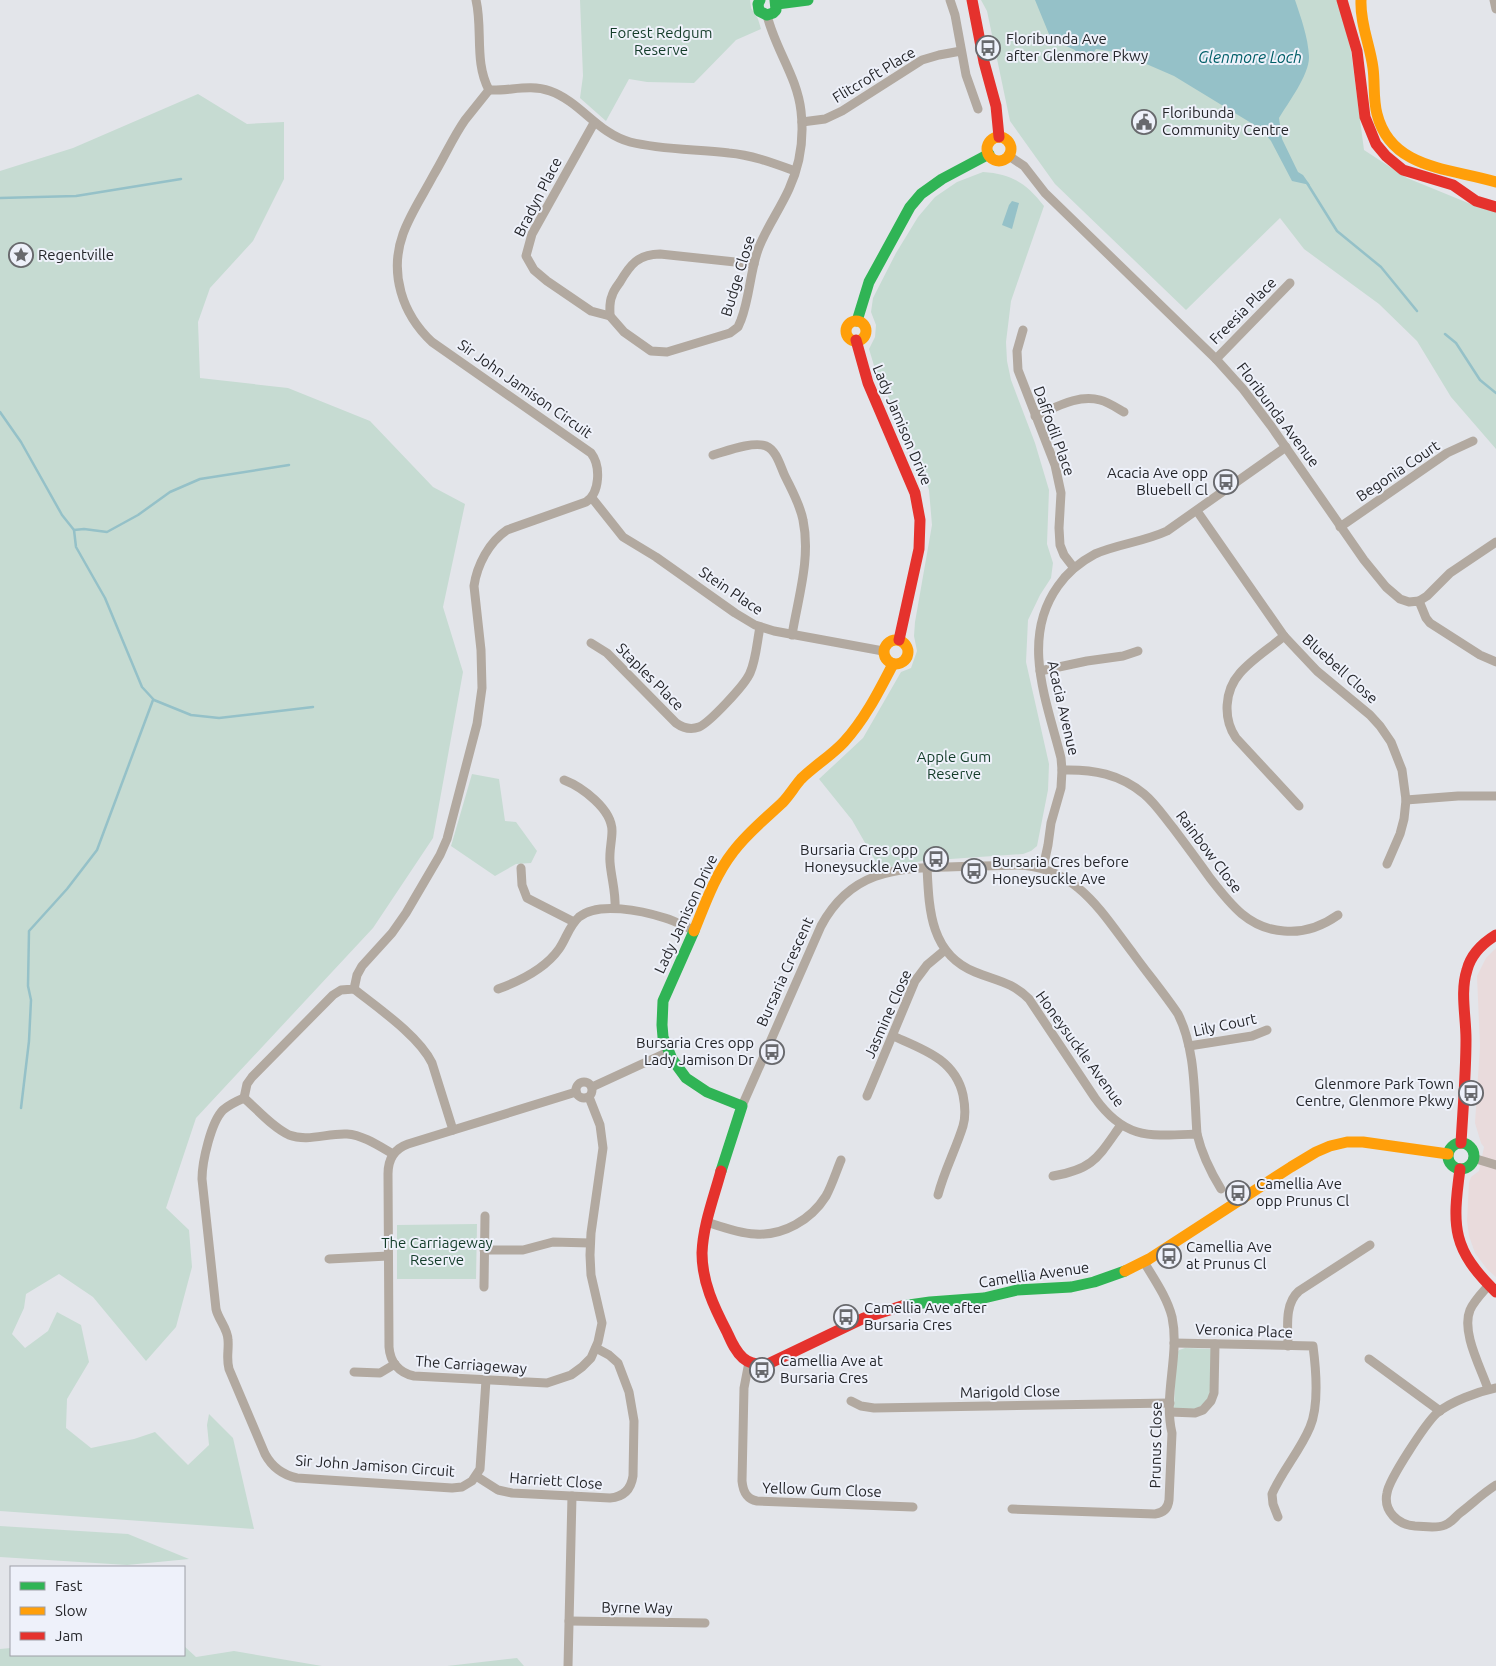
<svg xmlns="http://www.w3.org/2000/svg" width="1496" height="1666" font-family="Ubuntu,sans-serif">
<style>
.commercial{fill:#e9dbdc}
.green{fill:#c6dbd2}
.water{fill:#95c1c8}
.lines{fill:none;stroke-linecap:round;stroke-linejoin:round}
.stream{stroke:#95c1c8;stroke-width:2.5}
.street{stroke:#b2a9a0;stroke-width:9}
.fast{stroke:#30b455;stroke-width:11}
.slow{stroke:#ff9f0a;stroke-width:11}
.jam{stroke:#e5322d;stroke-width:11}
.labels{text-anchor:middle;stroke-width:4;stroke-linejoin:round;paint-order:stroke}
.park-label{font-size:15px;fill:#133c29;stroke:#eef1fa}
.poi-label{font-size:15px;fill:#25262a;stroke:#eef1fa;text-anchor:start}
.street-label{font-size:15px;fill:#25262a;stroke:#eef1fa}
.water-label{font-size:16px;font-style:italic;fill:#026069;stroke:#eef1fa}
</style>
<rect width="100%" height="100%" fill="#e3e5ea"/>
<path class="commercial" d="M1496 948V1277L1487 1269 1475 1253 1469 1236 1467 1221 1469 1183 1471 1177 1479 1171 1484 1147 1481 1143 1475 1123 1480 1046 1477 976 1486 958Z"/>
<g class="green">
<path d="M580 0H750L751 8 758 19 761 29 736 40 694 83 647 82 629 79 606 121 580 98 583 76Z"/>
<path d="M981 0H1338L1351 51 1364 150 1407 178 1478 207 1496 212V449L1451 397 1417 341 1379 304 1304 249 1280 218 1186 310 1055 184 1010 121 987 11Z"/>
<path d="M198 94 247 124 284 122V179L253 241 210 288 198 322 200 378 288 388 370 421 433 487 465 504 443 607 463 672 433 838 373 928 196 1118 166 1208 189 1230 192 1267 176 1327 146 1361 93 1297 59 1274 26 1294 24 1308 12 1334 25 1348 48 1331 57 1312 81 1325 89 1362 67 1399 66 1428 91 1448 134 1439 155 1432 188 1465 209 1445 207 1425 209 1414 233 1438 254 1529 0 1511V171L73 148Z"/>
<path d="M983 172C1012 174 1026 183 1044 206L1011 301 1006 342 1007 361 1011 380 1035 443 1049 490 1047 544 1053 563 1051 578 1040 595 1028 620 1026 662 1049 764 1048 790 1037 846 1031 851 1023 854 922 861 880 869 852 820 819 779 863 738 901 672 911 668 917 651 914 636 915 622 932 525 929 490 921 465 875 369 869 349 875 337 876 325 871 312 873 298 896 253 918 217 935 197 957 182Z"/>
<path d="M472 774 499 779 505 821 516 822 537 851 531 863 516 864 495 876 451 846Z"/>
<path d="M477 1224 476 1279H397V1225Z"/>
<path d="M1185 1348 1212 1349 1210 1391 1208 1401 1196 1409H1174L1176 1355 1179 1350Z"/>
<path d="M0 1526 128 1534 189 1559 127 1565 0 1557Z"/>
<path d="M184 1646 196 1657 234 1651 322 1666H0V1649L11 1648V1655H184Z"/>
<path d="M517 1658 524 1666H447Z"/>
</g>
<g class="water">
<path d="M1035 0H1295C1301 18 1308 37 1309 56 1310 74 1288 103 1279 118L1282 139 1298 172 1303 175 1310 185 1292 181 1271 141 1261 129 1174 76 1121 53 1096 49 1087 61 1079 57 1075 50 1051 39Z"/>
<path d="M1012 201 1019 203 1012 229 1002 225 1009 205Z"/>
</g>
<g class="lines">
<g class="stream">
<path d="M1307 183 1337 231 1381 267 1417 311"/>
<path d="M0 198 76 196 181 179"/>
<path d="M1445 334 1456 343 1480 380 1496 393"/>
<path d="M0 412 21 442 62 515 74 530 76 547 105 598 142 687 154 700 191 715 219 718 313 707"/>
<path d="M74 530 84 529 107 532 138 515 170 492 200 479 289 465"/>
<path d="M21 1108 29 1041 31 1000 28 986 29 931 67 889 97 850 153 700"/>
</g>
<g class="street">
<path d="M476 0C483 30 474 62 489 90"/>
<path d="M950 0 955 15 966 75 978 109"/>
<path d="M1494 0 1496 9"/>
<path d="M489 90C510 91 530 84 550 91 581 102 597 133 630 142 662 150 696 149 729 153 752 155 773 163 795 171"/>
<path d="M802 122 825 119 842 111 922 60 939 55 961 51"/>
<path d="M594 123 532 234 526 256 534 270 547 281 591 311 610 316 624 332 651 351 667 352 730 333 738 327 741 320C750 297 750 270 759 247 767 227 780 209 789 189 800 165 804 137 801 111 797 76 775 49 767 15"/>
<path d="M1009 156 1024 166 1045 193 1216 359 1243 389 1271 426 1364 560 1386 587 1400 599 1409 602 1419 601 1426 618 1430 623 1480 655 1496 662"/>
<path d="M610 316C610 309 609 302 612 296 613 291 617 286 620 282 630 265 638 254 660 254L754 264"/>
<path d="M1023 330 1017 351 1018 370 1055 465 1061 493 1059 528 1060 545 1064 555 1074 568"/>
<path d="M1216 359 1290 283"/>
<path d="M1035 416C1055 408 1077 394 1100 400 1108 402 1117 408 1124 412"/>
<path d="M713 455C727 451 753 441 766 446 776 450 780 465 784 474 791 489 800 504 803 520 811 558 798 598 792 635"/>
<path d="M592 498 623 537 656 557 735 613 755 625 774 631 883 651"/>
<path d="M1197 511 1284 636 1317 671 1370 715 1380 726 1391 742 1402 770 1406 800 1404 819 1400 834 1387 864"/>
<path d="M1340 527 1447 453 1473 441"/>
<path d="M1419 601 1427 596 1450 573 1496 542"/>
<path d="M1284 636C1270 648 1252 659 1240 673 1224 691 1223 719 1236 738L1299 806"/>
<path d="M591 643 607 653 676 723C683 728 691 730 699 727 709 723 745 685 750 673 756 660 757 642 760 627"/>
<path d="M1040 671 1087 661 1123 656 1138 651"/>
<path d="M1062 770C1093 769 1120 774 1144 794 1156 804 1164 817 1174 829 1186 845 1198 861 1210 878 1230 904 1249 929 1284 931 1304 933 1321 927 1338 915"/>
<path d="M564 780C582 787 612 809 612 831 612 841 609 851 610 862 611 877 616 892 615 908"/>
<path d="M1406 800 1458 796H1496"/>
<path d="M927 867C929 909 930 954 975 972 997 981 1012 982 1029 999L1095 1098C1125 1140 1150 1136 1197 1134"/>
<path d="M521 868 522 885 527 898 574 922"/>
<path d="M1043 868 1048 845 1051 823 1061 788 1062 770 1061 758C1047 702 1020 639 1058 586 1067 573 1080 562 1095 554 1118 544 1143 542 1167 531L1286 447"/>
<path d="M354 989C378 1008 419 1036 432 1063L453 1130"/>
<path d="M498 989C520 981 545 969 559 949 566 939 569 926 579 917 598 901 643 911 665 918 675 921 684 926 693 930"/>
<path d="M893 1036C922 1049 955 1059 963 1095 965 1105 966 1116 963 1126 956 1149 944 1171 938 1195"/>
<path d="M1189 1046 1252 1036 1267 1030"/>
<circle cx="584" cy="1090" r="8"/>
<path d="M592 1087 668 1052"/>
<path d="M576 1092 408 1144C394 1149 388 1159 388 1174L389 1347C390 1362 399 1373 414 1376L547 1383 571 1375 582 1367 591 1358 598 1342 602 1323 591 1275 590 1255 591 1233 603 1148 600 1125 589 1097"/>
<path d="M867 1096 915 981 927 965 945 950"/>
<path d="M244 1098 247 1084 252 1077 333 995 341 990 354 989 357 975 362 966 392 933 406 913 440 855 447 839 477 724 482 688 481 650 474 586C477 565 489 542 507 530L586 502C600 493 601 466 591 453L432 342C402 314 389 273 403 234 410 214 423 195 433 176 444 158 453 137 465 120 473 110 481 100 489 90"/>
<path d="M244 1098C237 1101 229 1105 223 1110 211 1122 202 1162 202 1179L216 1309C218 1319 228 1329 228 1340 229 1350 226 1358 229 1369L265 1454C272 1467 283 1475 297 1478L452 1488 462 1487 472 1481 480 1469 486 1380"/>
<path d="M244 1098C258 1110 272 1127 289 1135 308 1142 327 1133 347 1134 363 1135 379 1146 393 1154"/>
<path d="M742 1106 821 926C850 872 893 868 948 867 971 866 994 866 1017 865 1076 867 1100 910 1132 952 1147 973 1164 993 1178 1014 1196 1050 1194 1095 1197 1134 1202 1155 1210 1171 1221 1189"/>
<path d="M1473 1158 1496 1165"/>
<path d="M1053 1176C1094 1169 1098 1157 1121 1125"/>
<path d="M707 1222C722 1227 738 1233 755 1234 783 1236 811 1220 826 1196 832 1185 836 1172 841 1160"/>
<path d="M484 1250H523L553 1242 590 1243"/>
<path d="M329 1259 388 1256"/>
<path d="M484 1287 485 1216"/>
<path d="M1174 1343 1313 1346C1316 1369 1319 1406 1310 1427 1300 1451 1282 1471 1272 1494L1273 1504 1278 1517"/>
<path d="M1288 1346C1288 1328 1284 1304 1299 1291L1370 1245"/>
<path d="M1369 1359 1440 1411"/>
<path d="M749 1362 744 1388 742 1481C743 1491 746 1499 757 1501L913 1507"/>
<path d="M354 1372 380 1373 395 1364"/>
<path d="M1496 1388C1477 1392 1452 1401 1437 1413 1426 1423 1389 1479 1387 1493 1383 1511 1398 1525 1415 1526 1424 1526 1436 1529 1445 1525 1451 1523 1455 1517 1460 1513 1472 1504 1483 1493 1496 1485"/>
<path d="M1488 1389C1481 1368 1461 1332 1470 1310 1474 1301 1482 1293 1489 1285"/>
<path d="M851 1401 861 1406 874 1408 1170 1403"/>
<path d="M1170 1412 1195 1413 1203 1410 1211 1401 1214 1393 1215 1344"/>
<path d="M476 1476 498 1490 512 1493 610 1498C624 1497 631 1489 633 1476L634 1421 629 1392 618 1363 609 1355 596 1348"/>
<path d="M1012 1509 1155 1514C1163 1513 1168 1509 1169 1500L1172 1433C1163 1395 1180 1355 1172 1317 1167 1297 1154 1279 1144 1262"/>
<path d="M569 1621 705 1623"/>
<path d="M568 1666 572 1496"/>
</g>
<g class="fast">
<path d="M760 0 758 4 759 11 767 15 773 13 776 10 775 0"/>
<path d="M777 4 808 0"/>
<path d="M857 321 869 282 910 207 921 194 942 179 989 154"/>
<path d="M694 931 663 1001 662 1025 663 1037 672 1059 686 1078 707 1092 742 1106 721 1171"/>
<circle cx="1461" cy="1156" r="13"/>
<path d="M902 1306 930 1302 984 1298 1017 1290 1071 1287 1094 1282 1125 1271"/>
</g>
<g class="slow">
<path d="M1361 0C1360 24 1370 45 1373 68 1375 83 1373 99 1377 114 1391 170 1451 168 1496 182"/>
<circle cx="999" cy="149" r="12"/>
<circle cx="856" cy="331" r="10"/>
<circle cx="896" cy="652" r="12"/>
<path d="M694 931C705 904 715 875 733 852 747 833 765 819 782 803 789 796 794 787 801 779 814 766 831 756 844 742 865 719 879 691 893 664"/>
<path d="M1125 1271 1149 1259 1291 1167 1316 1152 1330 1146 1347 1142H1363L1448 1154"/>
</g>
<g class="jam">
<path d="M972 0 984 62 996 106 999 137"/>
<path d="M1342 0 1357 51 1365 117 1376 144 1386 156 1403 170 1453 185 1476 201 1496 207"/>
<path d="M856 340 868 383 915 493 920 520 919 549 899 640"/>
<path d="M1461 1143C1463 1108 1466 1074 1466 1039 1466 1016 1460 992 1467 970 1471 954 1483 943 1496 935"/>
<path d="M1460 1169C1452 1228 1452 1249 1496 1292"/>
<path d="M721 1171C714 1197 703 1225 702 1253 702 1282 714 1307 727 1332 731 1341 735 1351 743 1358 750 1364 759 1365 768 1364L864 1318 902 1306"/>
</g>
</g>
<defs>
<symbol id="bus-ring" viewBox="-11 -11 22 22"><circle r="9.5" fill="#eef1fa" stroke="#68696d" stroke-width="1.5"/><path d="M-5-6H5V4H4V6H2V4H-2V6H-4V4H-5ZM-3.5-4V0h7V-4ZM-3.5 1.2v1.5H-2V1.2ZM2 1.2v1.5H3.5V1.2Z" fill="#68696d"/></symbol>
<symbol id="civic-ring" viewBox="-11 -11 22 22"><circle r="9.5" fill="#eef1fa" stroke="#68696d" stroke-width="1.5"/><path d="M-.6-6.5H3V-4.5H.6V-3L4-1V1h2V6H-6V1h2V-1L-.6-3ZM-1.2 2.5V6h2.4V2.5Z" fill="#68696d"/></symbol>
<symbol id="sight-ring" viewBox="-11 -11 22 22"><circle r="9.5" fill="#eef1fa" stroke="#68696d" stroke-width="1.5"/><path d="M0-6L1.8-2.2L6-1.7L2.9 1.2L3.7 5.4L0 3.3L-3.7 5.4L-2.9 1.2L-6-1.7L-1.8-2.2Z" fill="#68696d"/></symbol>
</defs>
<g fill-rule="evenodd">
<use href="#bus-ring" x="974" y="34" width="28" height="28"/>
<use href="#civic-ring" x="1130" y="108" width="28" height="28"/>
<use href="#sight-ring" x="7" y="241" width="28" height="28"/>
<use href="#bus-ring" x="1212" y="468" width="28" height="28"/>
<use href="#bus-ring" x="922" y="845" width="28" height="28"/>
<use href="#bus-ring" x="960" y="857" width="28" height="28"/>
<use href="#bus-ring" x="758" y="1038" width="28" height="28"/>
<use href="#bus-ring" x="1457" y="1079" width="28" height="28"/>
<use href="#bus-ring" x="1224" y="1179" width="28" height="28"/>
<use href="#bus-ring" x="1155" y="1242" width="28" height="28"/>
<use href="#bus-ring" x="832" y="1303" width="28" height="28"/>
<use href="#bus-ring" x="748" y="1356" width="28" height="28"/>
</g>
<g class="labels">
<g class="park-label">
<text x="661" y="38">Forest Redgum<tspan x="661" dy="17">Reserve</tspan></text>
<text x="954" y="762">Apple Gum<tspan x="954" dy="17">Reserve</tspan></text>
<text x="437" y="1248">The Carriageway<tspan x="437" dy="17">Reserve</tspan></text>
</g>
<g class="poi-label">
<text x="1006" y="44">Floribunda Ave<tspan x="1006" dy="17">after Glenmore Pkwy</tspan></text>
<text x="1162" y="118">Floribunda<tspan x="1162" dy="17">Community Centre</tspan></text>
<text x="38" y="260">Regentville</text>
<text x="1208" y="478" text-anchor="end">Acacia Ave opp<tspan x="1208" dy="17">Bluebell Cl</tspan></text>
<text x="918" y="855" text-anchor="end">Bursaria Cres opp<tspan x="918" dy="17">Honeysuckle Ave</tspan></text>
<text x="992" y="867">Bursaria Cres before<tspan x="992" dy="17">Honeysuckle Ave</tspan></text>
<text x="754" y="1048" text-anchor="end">Bursaria Cres opp<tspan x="754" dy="17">Lady Jamison Dr</tspan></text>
<text x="1454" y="1089" text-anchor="end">Glenmore Park Town<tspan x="1454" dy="17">Centre, Glenmore Pkwy</tspan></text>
<text x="1256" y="1189">Camellia Ave<tspan x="1256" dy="17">opp Prunus Cl</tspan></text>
<text x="1186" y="1252">Camellia Ave<tspan x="1186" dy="17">at Prunus Cl</tspan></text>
<text x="864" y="1313">Camellia Ave after<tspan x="864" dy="17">Bursaria Cres</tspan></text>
<text x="780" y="1366">Camellia Ave at<tspan x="780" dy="17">Bursaria Cres</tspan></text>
</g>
<g class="street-label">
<text transform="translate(874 75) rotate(-31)" y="5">Flitcroft Place</text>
<text transform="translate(538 197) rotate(-63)" y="5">Bradyn Place</text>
<text transform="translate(738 276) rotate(-73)" y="5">Budge Close</text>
<text transform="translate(1243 311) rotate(-45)" y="5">Freesia Place</text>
<text transform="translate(525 389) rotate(35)" y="5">Sir John Jamison Circuit</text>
<text transform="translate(1278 415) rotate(53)" y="5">Floribunda Avenue</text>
<text transform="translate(902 425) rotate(67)" y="5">Lady Jamison Drive</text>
<text transform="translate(1054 431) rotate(70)" y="5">Daffodil Place</text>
<text transform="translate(1398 471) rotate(-34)" y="5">Begonia Court</text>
<text transform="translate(731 591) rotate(34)" y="5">Stein Place</text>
<text transform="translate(1340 669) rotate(42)" y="5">Bluebell Close</text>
<text transform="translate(650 677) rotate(45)" y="5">Staples Place</text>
<text transform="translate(1063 708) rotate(77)" y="5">Acacia Avenue</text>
<text transform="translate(1209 852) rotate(53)" y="5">Rainbow Close</text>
<text transform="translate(686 914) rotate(-65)" y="5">Lady Jamison Drive</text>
<text transform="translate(785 972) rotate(-66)" y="5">Bursaria Crescent</text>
<text transform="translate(888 1014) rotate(-66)" y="5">Jasmine Close</text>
<text transform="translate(1225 1025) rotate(-12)" y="5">Lily Court</text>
<text transform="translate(1080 1049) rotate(54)" y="5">Honeysuckle Avenue</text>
<text transform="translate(1034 1275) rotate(-8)" y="5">Camellia Avenue</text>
<text transform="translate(1244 1331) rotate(2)" y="5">Veronica Place</text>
<text transform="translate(471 1365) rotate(4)" y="5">The Carriageway</text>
<text transform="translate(1010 1392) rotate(-1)" y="5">Marigold Close</text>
<text transform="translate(1156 1445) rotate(-89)" y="5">Prunus Close</text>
<text transform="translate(375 1466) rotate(4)" y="5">Sir John Jamison Circuit</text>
<text transform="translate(556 1481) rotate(4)" y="5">Harriett Close</text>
<text transform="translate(822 1490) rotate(2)" y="5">Yellow Gum Close</text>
<text transform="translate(637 1608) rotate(1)" y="5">Byrne Way</text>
</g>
<g class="water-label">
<text x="1250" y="63">Glenmore Loch</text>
</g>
</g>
<rect x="10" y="1566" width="175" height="90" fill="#eef1fa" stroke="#9ea0a7"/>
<rect x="20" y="1582" width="25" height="8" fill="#30b455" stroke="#9ea0a7"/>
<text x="55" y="1591" font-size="15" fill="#25262a">Fast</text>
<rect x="20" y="1607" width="25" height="8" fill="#ff9f0a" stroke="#9ea0a7"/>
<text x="55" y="1616" font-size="15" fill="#25262a">Slow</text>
<rect x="20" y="1632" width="25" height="8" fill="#e5322d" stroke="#9ea0a7"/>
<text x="55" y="1641" font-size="15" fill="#25262a">Jam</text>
</svg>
